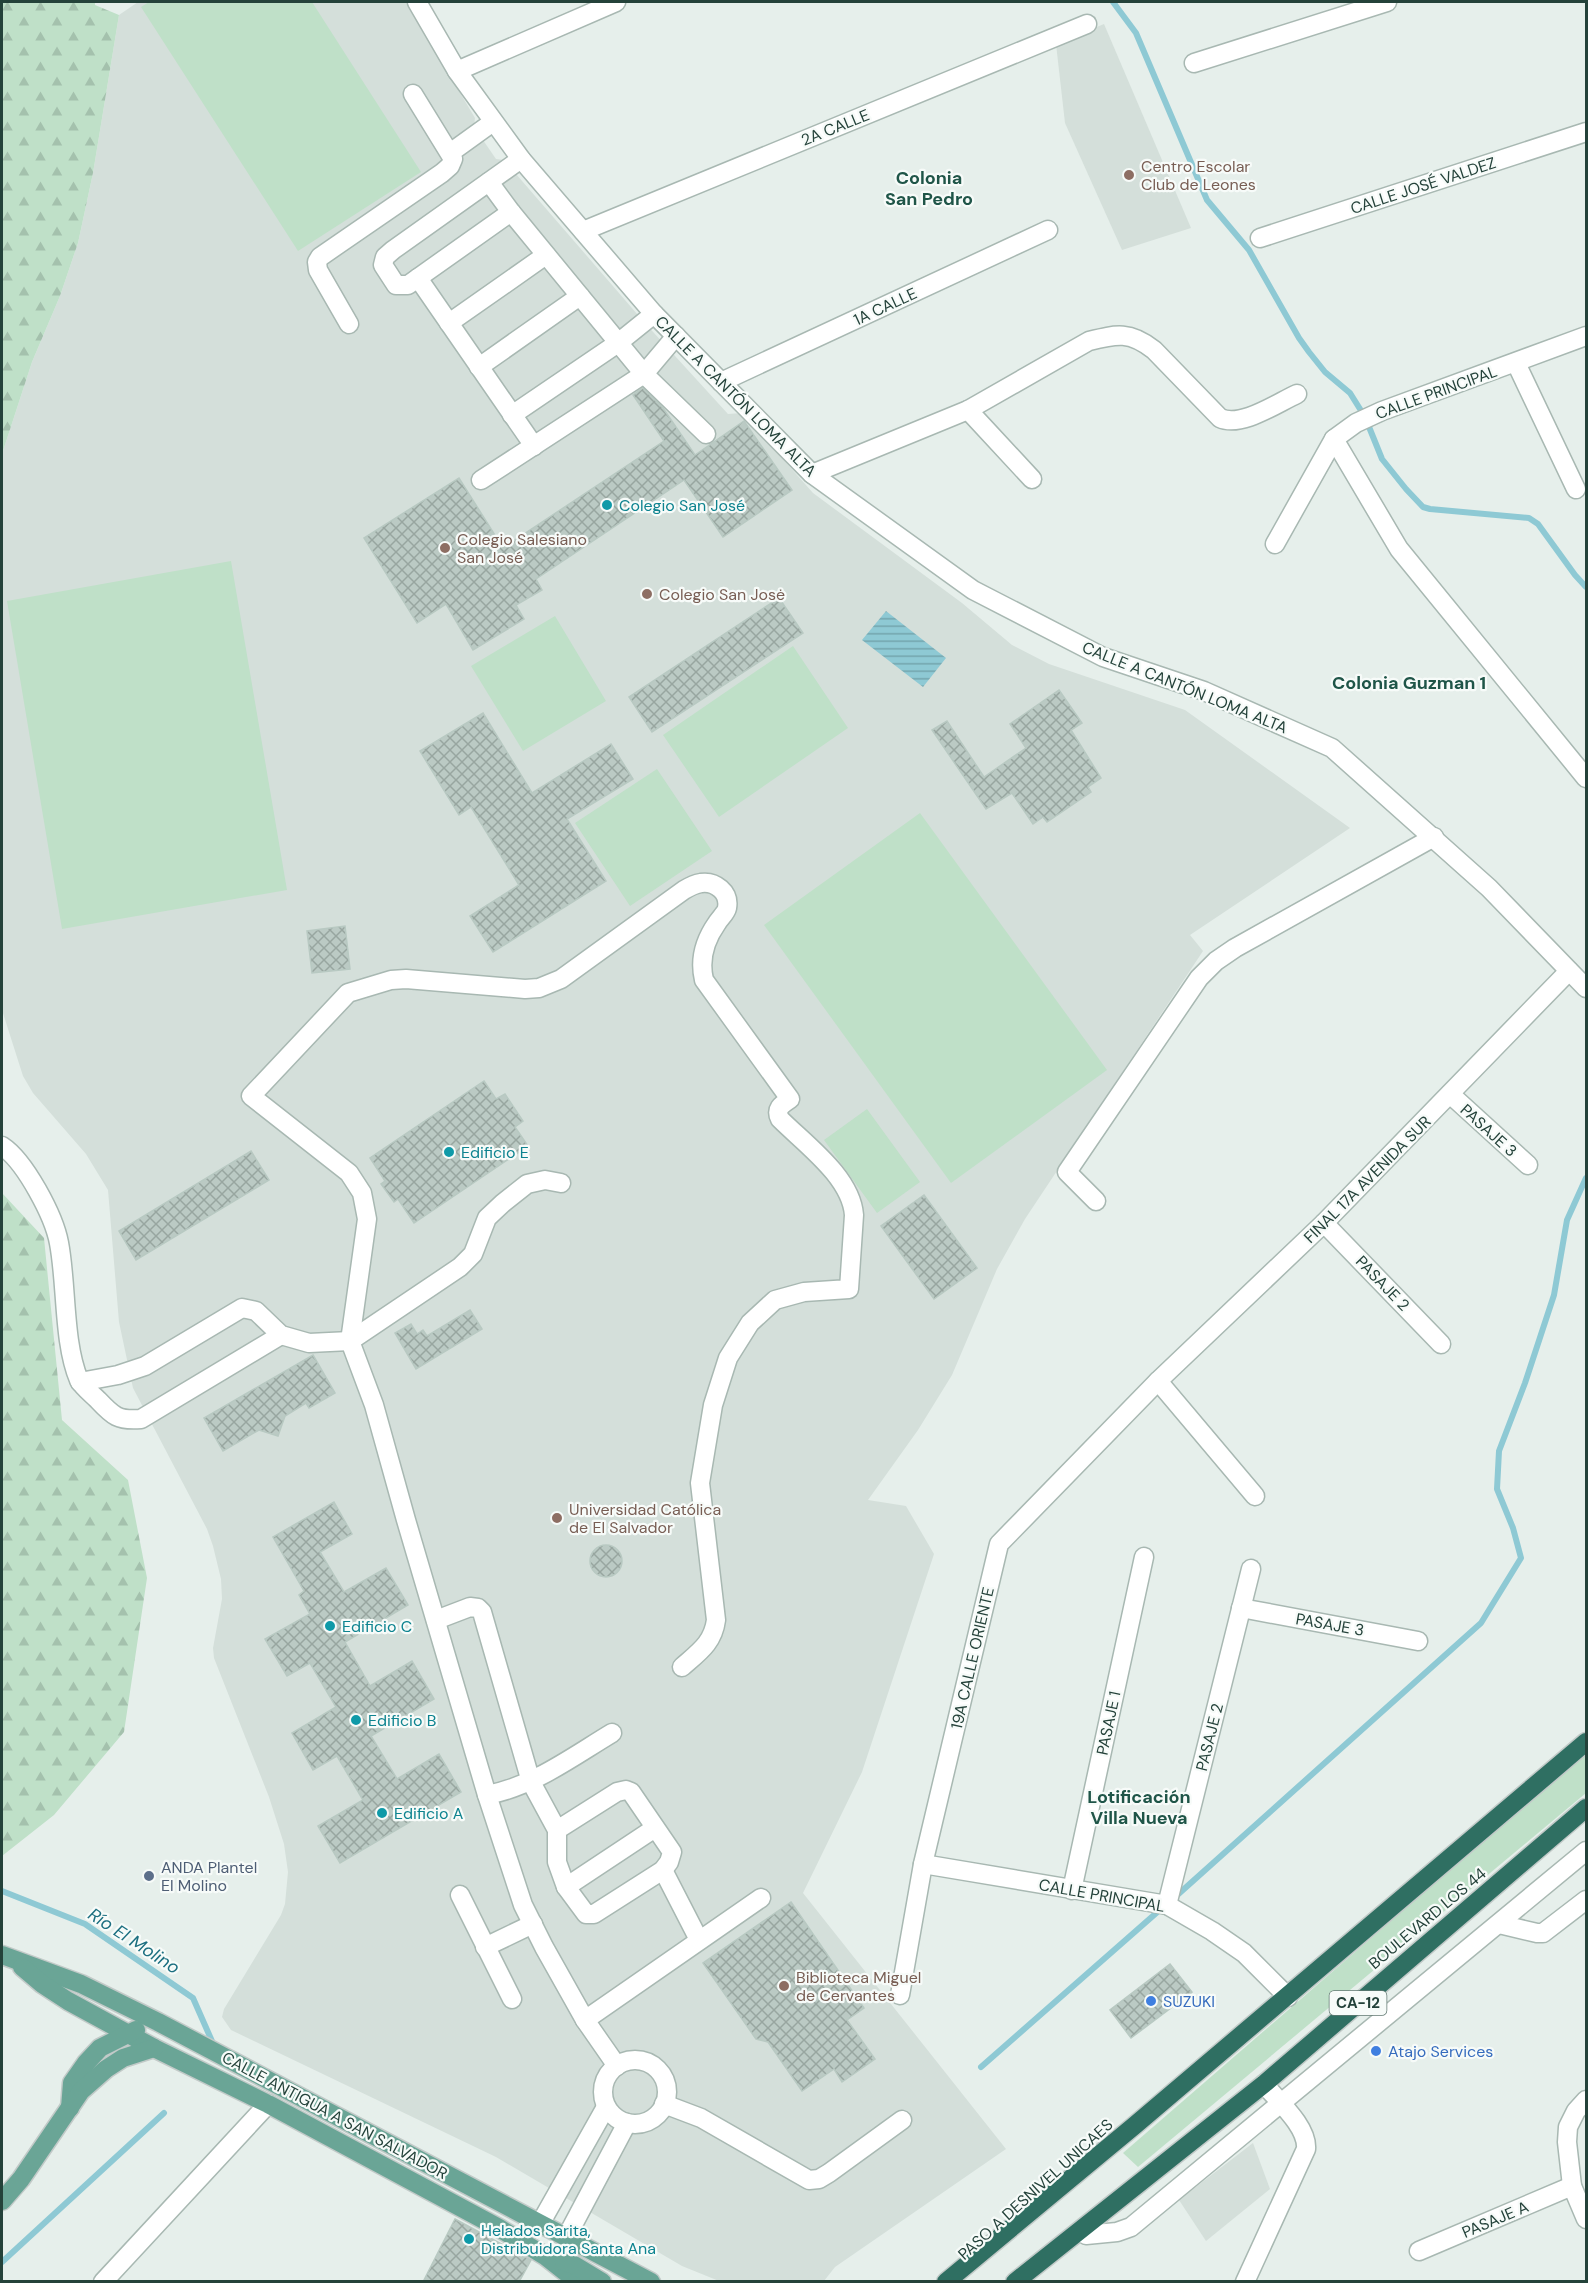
<svg xmlns="http://www.w3.org/2000/svg" width="1588" height="2283" font-family="'DM Sans',sans-serif">
<style>
.built{fill:#d4dfda}
.green{fill:#bfe0c8}
.forest{fill:url(#forest-firs)}
.water{fill:url(#water-rules)}
.lines{fill:none;stroke-linecap:round;stroke-linejoin:round}
.stream{stroke:#8ec9d4;stroke-width:6}
.building{fill:url(#building-cross-hatch);stroke:#b8c9c2;stroke-width:1.5}
.minor-casing{stroke:#a8b8b2;stroke-width:21}
.major-casing{stroke:#c2cac8;stroke-width:21}
.highway-casing{stroke:#c2cac8;stroke-width:21}
.minor{stroke:#fff;stroke-width:18}
.major{stroke:#6aa596;stroke-width:18}
.highway{stroke:#2f6f62;stroke-width:18}
.education-dot{fill:#8d6e63;stroke:#f7fbf9;stroke-width:2}
.culture-dot{fill:#0f9aa8;stroke:#f7fbf9;stroke-width:2}
.service-dot{fill:#5c6f8a;stroke:#f7fbf9;stroke-width:2}
.shop-dot{fill:#3f7fe0;stroke:#f7fbf9;stroke-width:2}
.labels{text-anchor:middle;stroke-width:4.5;stroke-linejoin:round;paint-order:stroke}
.shield{fill:#f7fbf9;stroke:#637a73;stroke-width:1.5}
.shield-label{font-size:15px;font-weight:bold;fill:#24423a}
.street-label{font-size:16px;fill:#24423a;stroke:#f7fbf9}
.education-label{font-size:16px;fill:#785e54;stroke:#f7fbf9;text-anchor:start}
.culture-label{font-size:16px;fill:#0d838f;stroke:#f7fbf9;text-anchor:start}
.service-label{font-size:16px;fill:#4e5e75;stroke:#f7fbf9;text-anchor:start}
.shop-label{font-size:16px;fill:#366cbe;stroke:#f7fbf9;text-anchor:start}
.neighbourhood-label{font-size:18px;font-weight:bold;fill:#1f5548;stroke:#f7fbf9}
.water-label{font-size:18px;font-style:italic;fill:#1c6f80;stroke:#f7fbf9}
</style>
<defs>
<pattern id="forest-firs" width="22" height="20" patternUnits="userSpaceOnUse" patternTransform="scale(1.5)"><rect width="22" height="20" fill="#bfe0c8"/><path d="M5 1l3.5 6h-7zM16 11l3.5 6h-7z" fill="#a4c1ad"/></pattern>
<pattern id="water-rules" width="6" height="5" patternUnits="userSpaceOnUse" patternTransform="scale(1.5)"><rect width="6" height="5" fill="#8ec9d4"/><path d="M0 2.5h6" fill="none" stroke="#74a5ad"/></pattern>
<pattern id="building-cross-hatch" width="8" height="8" patternUnits="userSpaceOnUse" patternTransform="scale(1.5)"><rect width="8" height="8" fill="#bbcac4"/><path d="M0 0l8 8M0 8l8-8" fill="none" stroke="#98a6a0"/></pattern>
</defs>
<rect width="100%" height="100%" fill="#e6efeb"/>
<g class="built">
<path d="M138 2H406L475 118 474 127 496 159 504 160 644 322 728 414 742 413 813 493 962 603 1012 645 1049 664 1185 710 1350 828 1190 935 1203 951 1025 1219 997 1269 952 1375 918 1430 868 1500 906 1506 934 1554 862 1772 803 1893 1006 2149 835 2267 824 2281H719L682 2266 496 2157 231 2030 222 2017 224 2009 281 1915 285 1904 288 1872 284 1844 269 1797 214 1658 213 1648 222 1599 221 1579 213 1546 207 1529 133 1388 119 1322 108 1190 86 1154 33 1093 23 1076 2 1010V454L32 362 60 296 78 243 93 173 119 15Z"/>
<path d="M1104 24 1191 228 1122 250 1065 123 1056 44Z"/>
<path d="M1253 2143 1270 2189 1206 2241 1179 2200Z"/>
</g>
<g class="green">
<path d="M149 2H312L421 172 298 251 141 7Z"/>
<path d="M231 561 287 890 62 929 7 601Z"/>
<path d="M555 616 606 701 523 751 471 666Z"/>
<path d="M793 646 848 728 719 817 663 735Z"/>
<path d="M657 769 712 851 630 906 575 823Z"/>
<path d="M920 813 1107 1070 951 1183 764 925Z"/>
<path d="M867 1109 920 1182 877 1213 824 1140Z"/>
<path d="M1586 1752V1793L1138 2167 1123 2153Z"/>
</g>
<g class="forest">
<path d="M2 2H95V5L119 15 93 173 78 243 60 296 32 362 2 454Z"/>
<path d="M2 1193 44 1238 62 1420 128 1480 147 1578 124 1732 54 1815 2 1856Z"/>
</g>
<path class="water" d="M886 611 946 658 923 687 862 640Z"/>
<g class="lines">
<g class="stream">
<path d="M1113 2 1136 33 1207 200 1249 250 1299 338 1309 352 1325 372 1350 393 1365 417 1382 459 1406 489 1423 507 1430 509 1529 518 1538 524 1575 575 1586 587"/>
<path d="M2 1891 85 1924 193 1998 215 2048"/>
<path d="M1174 1898 1481 1623 1521 1558 1513 1528 1497 1489 1499 1451 1525 1383 1554 1295 1567 1220 1586 1178"/>
<path d="M981 2067 1162 1908"/>
<path d="M2 2262 164 2113"/>
</g>
</g>
<g class="building">
<path d="M643 388 663 408 695 455 744 421 792 490 723 537 684 480 536 579 542 590 516 605 524 619 473 650 446 604 417 623 364 538 459 478 503 548 664 441 633 395Z"/>
<path d="M779 598 803 633 652 732 629 697Z"/>
<path d="M1059 690 1082 723 1071 730 1101 778 1088 787 1091 792 1047 822 1043 817 1033 824 1012 793 986 809 932 730 947 721 984 777 1026 748 1010 724Z"/>
<path d="M483 713 532 793 611 744 633 779 567 819 606 881 493 952 470 916 519 885 471 807 459 815 420 751Z"/>
<path d="M345 926 350 969 312 973 307 931Z"/>
<path d="M484 1081 496 1099 505 1094 523 1121 515 1127 528 1146 414 1223 398 1199 394 1202 381 1184 385 1181 370 1158Z"/>
<path d="M251 1151 269 1180 136 1260 119 1231Z"/>
<path d="M924 1195 977 1268 934 1299 881 1226Z"/>
<path d="M470 1310 482 1329 416 1369 395 1333 411 1324 417 1334 423 1330 427 1336Z"/>
<path d="M313 1355 335 1393 309 1408 306 1403 285 1416 278 1436 259 1430 223 1451 204 1418Z"/>
<path d="M334 1502 352 1534 320 1552 344 1592 386 1568 408 1605 345 1642 370 1686 412 1661 434 1699 371 1736 397 1779 439 1754 461 1792 340 1863 318 1826 363 1800 337 1756 313 1770 292 1733 336 1707 310 1663 287 1676 265 1639 310 1614 299 1595 304 1591 273 1537Z"/>
<circle cx="606" cy="1561" r="16"/>
<path d="M791 1902 864 2008 847 2020 875 2059 842 2082 834 2069 802 2091 768 2042 756 2039 703 1963Z"/>
<path d="M1170 1964 1192 1992 1131 2038 1110 2010Z"/>
<path d="M455 2219 531 2260 519 2282H423Z"/>
</g>
<g class="lines">
<defs>
<g id="minor">
<path d="M417 2 457 71 521 159 654 314 812 474 973 590 1103 657 1204 691 1332 748 1489 888 1586 988"/>
<path d="M1194 63 1387 2"/>
<path d="M457 71 616 2"/>
<path d="M450 153 493 122"/>
<path d="M489 182 511 212 644 374 706 434"/>
<path d="M511 212 408 285H396L383 265 385 257 393 250 521 159"/>
<path d="M583 231 1087 24"/>
<path d="M1260 238 1586 132"/>
<path d="M418 278 534 446"/>
<path d="M449 323 546 255"/>
<path d="M349 324 318 270 317 262 320 257 442 173 450 166 453 159 413 94"/>
<path d="M1516 363 1576 489"/>
<path d="M479 367 580 296"/>
<path d="M721 382 1048 230"/>
<path d="M968 410 1032 479"/>
<path d="M512 415 618 343 654 314"/>
<path d="M1334 439 1399 549 1586 778"/>
<path d="M812 474 968 410 1089 341C1117 334 1130 331 1154 350L1220 418C1241 428 1277 403 1297 394"/>
<path d="M481 480 644 374 676 336"/>
<path d="M1275 544 1334 439 1356 423 1382 411 1586 336"/>
<path d="M1450 1094 1528 1165"/>
<path d="M2 1146C25 1161 54 1216 59 1243 67 1285 63 1342 79 1380 83 1387 92 1394 98 1400 113 1416 118 1421 141 1419L281 1335"/>
<path d="M1096 1201 1067 1172 1199 978 1216 961 1235 948 1434 837"/>
<path d="M1324 1223 1441 1344"/>
<path d="M1158 1381 1255 1496"/>
<path d="M80 1382 118 1375 145 1366 242 1308 256 1311 281 1335 309 1343 350 1341 460 1267 473 1254 487 1218 503 1203 527 1184 545 1180 561 1183"/>
<path d="M1241 1608 1418 1641"/>
<path d="M436 1620 470 1607 478 1608 482 1612 531 1782 557 1830V1862L566 1887 586 1914H594L663 1870 669 1862 672 1852 631 1792 626 1790 617 1792 557 1830"/>
<path d="M487 1795C534 1786 572 1757 612 1733"/>
<path d="M923 1864 1167 1905 1212 1931 1244 1953 1288 1997"/>
<path d="M663 1870 699 1940"/>
<path d="M566 1887 655 1828"/>
<path d="M1072 1890 1144 1557"/>
<path d="M460 1895 512 1999"/>
<path d="M1167 1905 1251 1569"/>
<path d="M1499 1924 1537 1933H1543L1586 1900"/>
<path d="M485 1947 533 1924"/>
<path d="M900 1995 923 1864 999 1544 1158 1381 1324 1223 1569 971"/>
<path d="M585 2020 761 1898"/>
<circle cx="635" cy="2092" r="32"/>
<path d="M617 2066 585 2020 544 1947 523 1905 487 1795 406 1520 374 1405 350 1341 367 1219 362 1193 349 1173 251 1096 348 993 391 980 406 979 525 989 539 988 561 979 684 890C689 887 695 884 701 883 715 881 730 892 727 908 726 913 720 918 717 923 705 940 699 959 704 980L790 1099C781 1105 775 1109 780 1119 806 1145 851 1177 854 1215L849 1289 804 1292 775 1300 750 1323 728 1358 713 1405 700 1483 716 1620C713 1643 699 1652 682 1667"/>
<path d="M1586 2100 1576 2111 1568 2127 1567 2142 1572 2186 1586 2219"/>
<path d="M664 2104 701 2118 809 2180 819 2179 829 2173 902 2120"/>
<path d="M540 2224 606 2107"/>
<path d="M1086 2235 1117 2232 1131 2227 1586 1851"/>
<path d="M567 2236 627 2123"/>
<path d="M1419 2251 1572 2186"/>
<path d="M103 2282 268 2104"/>
<path d="M1245 2282 1306 2149C1308 2127 1278 2101 1264 2084"/>
</g>
<g id="major">
<path d="M2 1955 81 1984 158 2022 651 2282"/>
<path d="M22 1967 42 1984 68 2001 154 2048 268 2104 499 2228 545 2256 578 2282"/>
<path d="M70 2108 72 2083 86 2063 100 2048 136 2030"/>
<path d="M2 2201 21 2179 81 2091 106 2069 123 2058 154 2048"/>
<path d="M564 2262 574 2265 602 2282"/>
</g>
<g id="highway">
<path d="M946 2282 1134 2126 1586 1742"/>
<path d="M1015 2282 1264 2084 1586 1808"/>
</g>
</defs>
<use href="#minor" class="minor-casing"/>
<use href="#major" class="major-casing"/>
<use href="#highway" class="highway-casing"/>
<use href="#minor" class="minor"/>
<use href="#major" class="major"/>
<use href="#highway" class="highway"/>
</g>
<g class="education-dot">
<circle cx="1129" cy="175" r="6"/>
<circle cx="445" cy="548" r="6"/>
<circle cx="647" cy="594" r="6"/>
<circle cx="557" cy="1518" r="6"/>
<circle cx="784" cy="1986" r="6"/>
</g>
<g class="culture-dot">
<circle cx="607" cy="505" r="6"/>
<circle cx="449" cy="1152" r="6"/>
<circle cx="330" cy="1626" r="6"/>
<circle cx="356" cy="1720" r="6"/>
<circle cx="382" cy="1813" r="6"/>
<circle cx="469" cy="2239" r="6"/>
</g>
<circle class="service-dot" cx="149" cy="1876" r="6"/>
<g class="shop-dot">
<circle cx="1151" cy="2001" r="6"/>
<circle cx="1376" cy="2051" r="6"/>
</g>
<g class="labels">
<rect class="shield" x="1329.5" y="1991" width="57" height="24" rx="4.5"/>
<g class="shield-label">
<text x="1358" y="2008">CA-12</text>
</g>
<g class="street-label">
<text transform="translate(835 127) rotate(-22)" y="6">2A CALLE</text>
<text transform="translate(1423 185) rotate(-18)" y="6">CALLE JOSÉ VALDEZ</text>
<text transform="translate(885 306) rotate(-25)" y="6">1A CALLE</text>
<text transform="translate(1436 392) rotate(-20)" y="6">CALLE PRINCIPAL</text>
<text transform="translate(736 396) rotate(45)" y="6">CALLE A CANTÓN LOMA ALTA</text>
<text transform="translate(1185 687) rotate(22)" y="6">CALLE A CANTÓN LOMA ALTA</text>
<text transform="translate(1489 1130) rotate(42)" y="6">PASAJE 3</text>
<text transform="translate(1367 1179) rotate(-45)" y="6">FINAL 17A AVENIDA SUR</text>
<text transform="translate(1383 1283) rotate(46)" y="6">PASAJE 2</text>
<text transform="translate(1330 1624) rotate(10)" y="6">PASAJE 3</text>
<text transform="translate(972 1658) rotate(-77)" y="6">19A CALLE ORIENTE</text>
<text transform="translate(1108 1723) rotate(-78)" y="6">PASAJE 1</text>
<text transform="translate(1209 1737) rotate(-76)" y="6">PASAJE 2</text>
<text transform="translate(1102 1895) rotate(10)" y="6">CALLE PRINCIPAL</text>
<text transform="translate(1427 1918) rotate(-40)" y="6">BOULEVARD LOS 44</text>
<text transform="translate(335 2115) rotate(28)" y="6">CALLE ANTIGUA A SAN SALVADOR</text>
<text transform="translate(1035 2189) rotate(-42)" y="6">PASO A DESNIVEL UNICAES</text>
<text transform="translate(1495 2219) rotate(-23)" y="6">PASAJE A</text>
</g>
<g class="education-label">
<text x="1141" y="172">Centro Escolar<tspan x="1141" dy="18">Club de Leones</tspan></text>
<text x="457" y="545">Colegio Salesiano<tspan x="457" dy="18">San José</tspan></text>
<text x="659" y="600">Colegio San Josė</text>
<text x="569" y="1515">Universidad Católica<tspan x="569" dy="18">de El Salvador</tspan></text>
<text x="796" y="1983">Biblioteca Miguel<tspan x="796" dy="18">de Cervantes</tspan></text>
</g>
<g class="culture-label">
<text x="619" y="511">Colegio San José</text>
<text x="461" y="1158">Edificio E</text>
<text x="342" y="1632">Edificio C</text>
<text x="368" y="1726">Edificio B</text>
<text x="394" y="1819">Edificio A</text>
<text x="481" y="2236">Helados Sarita,<tspan x="481" dy="18">Distribuidora Santa Ana</tspan></text>
</g>
<g class="service-label">
<text x="161" y="1873">ANDA Plantel<tspan x="161" dy="18">El Molino</tspan></text>
</g>
<g class="shop-label">
<text x="1163" y="2007">SUZUKI</text>
<text x="1388" y="2057">Atajo Services</text>
</g>
<g class="neighbourhood-label">
<text x="929" y="184">Colonia<tspan x="929" dy="21">San Pedro</tspan></text>
<text x="1409" y="689">Colonia Guzman 1</text>
<text x="1139" y="1803">Lotificación<tspan x="1139" dy="21">Villa Nueva</tspan></text>
</g>
<g class="water-label">
<text transform="translate(134 1941) rotate(33)" y="6">Río El Molino</text>
</g>
</g>
<rect width="1588" height="2283" fill="none" stroke="#24423a" stroke-width="6"/>
</svg>
